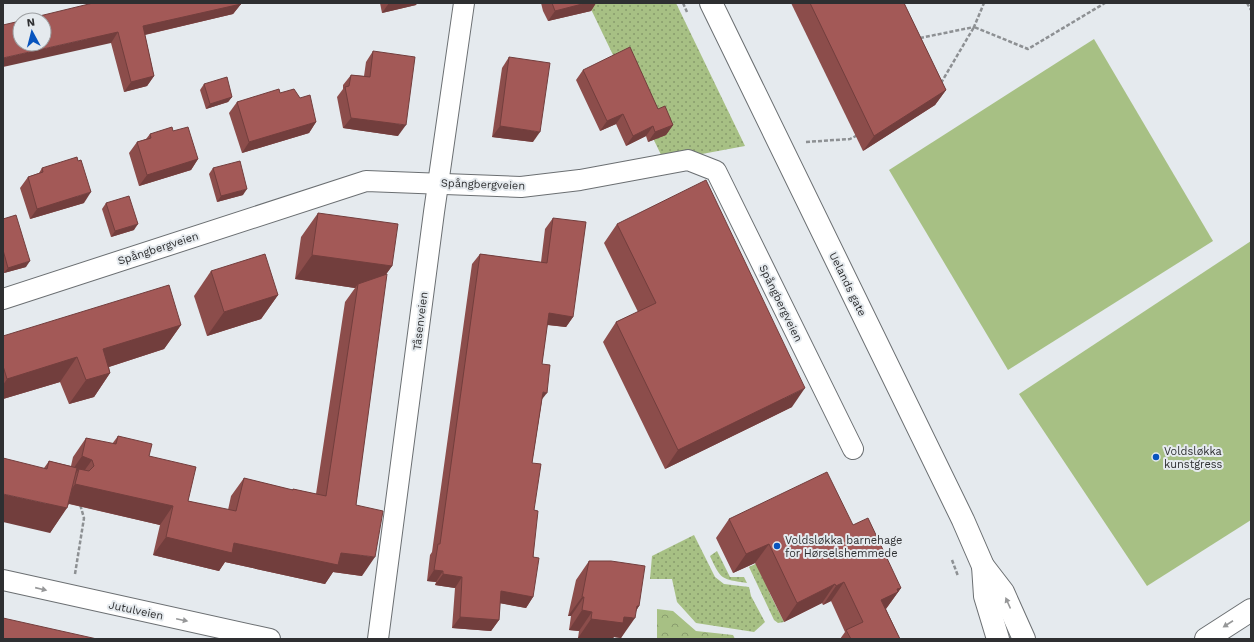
<svg xmlns="http://www.w3.org/2000/svg" width="1254" height="642" font-family="'Work Sans',sans-serif">
<style>
.grass{fill:url(#grass-dots)}
.park{fill:url(#park-crowns)}
.pitch{fill:#a7c084}
.lines{fill:none;stroke-linecap:round;stroke-linejoin:round}
.street-casing{stroke:#6b6f72;stroke-width:22}
.secondary-casing{stroke:#6b6f72;stroke-width:24}
.path{stroke:#8d9093;stroke-width:2.5;stroke-dasharray:4 2;stroke-linecap:butt}
.street{stroke:#fff;stroke-width:20}
.secondary{stroke:#fff;stroke-width:22}
.wall{fill:#8c4d4b}
.shaded-wall{fill:#723e3d}
.building{fill:#a35957;stroke:#723e3d}
.oneway{fill:#969798}
.poi-dot{fill:#0754be;stroke:#e5eaee;stroke-width:1.5}
.labels{text-anchor:middle;stroke-width:4;stroke-linejoin:round;paint-order:stroke}
.street-label{font-size:11px;fill:#2e2f31;stroke:#e5eaee}
.poi-label{font-size:11px;fill:#2e2f31;stroke:#e5eaee;text-anchor:start}
</style>
<defs>
<pattern id="grass-dots" width="8" height="8" patternUnits="userSpaceOnUse"><rect width="8" height="8" fill="#a7c084"/><path d="M2 2h.1M6 6h.1" fill="none" stroke="#889c6d" stroke-width="1.8" stroke-linecap="round"/></pattern>
<pattern id="park-crowns" width="20" height="18" patternUnits="userSpaceOnUse"><rect width="20" height="18" fill="#a7c084"/><path d="M2 6a3 3 0 1 1 6 0M12 15a3 3 0 1 1 6 0" fill="none" stroke="#889c6d"/></pattern>
</defs>
<rect width="100%" height="100%" fill="#e5eaee"/>
<g class="grass">
<path d="M588 3H676L745 146 664 161Z"/>
<path d="M694 535 715 577 724 584 749 587 751 596 765 622 754 632 696 623 677 602 672 579H650L652 556Z"/>
<path d="M794 545 771 591 769 592 784 622 778 623 774 620 749 567Z"/>
<path d="M717 551 730 577H744L747 583C721 579 721 580 710 556Z"/>
</g>
<path class="park" d="M657 609 673 611 696 631 733 635 735 639H657Z"/>
<g class="pitch">
<path d="M1094 39 1213 241 1008 370 889 170Z"/>
<path d="M1251 241V520L1147 586 1019 394Z"/>
</g>
<g class="lines">
<defs>
<g id="street">
<path d="M3 299 366 181 521 187 580 180 688 160 716 171 853 449"/>
<path d="M3 580 270 639"/>
<path d="M378 639 434 212 464 3"/>
</g>
<g id="secondary">
<path d="M711 3 963 520 983 566 1003 592 1024 639"/>
<path d="M983 566 985 596 998 639"/>
<path d="M1206 639 1251 610"/>
</g>
</defs>
<use href="#street" class="street-casing"/>
<use href="#secondary" class="secondary-casing"/>
<g class="path">
<path d="M683 3 687 12"/>
<path d="M1247 3 1251 10"/>
<path d="M920 38 974 27 984 3"/>
<path d="M941 83 974 27 1028 49 1105 3"/>
<path d="M806 142 850 139 858 135"/>
<path d="M952 560 958 576"/>
<path d="M75 574 84 518 80 504"/>
</g>
<use href="#street" class="street"/>
<use href="#secondary" class="secondary"/>
</g>
<g class="wall">
<path d="M380 3H417L416 5 382 13Z"/>
<path d="M541 3H596L591 11 548 21 543 11Z"/>
<path d="M791 3H904L946 90 935 105 863 151Z"/>
<path d="M241 4 233 14 145 35 154 76 147 86 124 92 111 43 3 25Z"/>
<path d="M373 51 398 136 343 128 337 97 343 89V85L351 75 364 76 366 62Z"/>
<path d="M509 57 533 142 492 137 502 68Z"/>
<path d="M583 70 658 109 673 125 666 135 648 142 646 136 626 146 616 124 600 131 576 80Z"/>
<path d="M204 84 232 97 228 102 206 109 200 90Z"/>
<path d="M280 93 300 98 316 122 309 133 242 153 229 113 237 102Z"/>
<path d="M173 131 198 159 191 170 139 186 129 153 137 142 146 139 150 134Z"/>
<path d="M42 168 84 203 30 219 20 188 28 177 39 173Z"/>
<path d="M213 168 243 195 217 202 209 174Z"/>
<path d="M106 203 134 230 111 237 102 209Z"/>
<path d="M318 213 392 266 386 274 356 505 362 576 333 572 325 584 225 562 219 571 153 555 160 525 69 504 50 533 44 468 49 461 71 466 73 457 86 438 112 444 118 436 149 456 188 501 228 510 231 496 244 478 292 490 293 489 316 494 345 302 355 288 295 279 301 237Z"/>
<path d="M553 218 573 317 566 327 547 325 542 364V400L532 463 534 510 533 597 526 608 500 603 499 620 491 631 452 628 455 588 435 585 436 582 427 581 430 555 432 552 472 264 480 254 541 262 545 229Z"/>
<path d="M3 219 26 267 4 273 3 269Z"/>
<path d="M617 224 792 407 665 469 603 342 616 322 638 312 604 243Z"/>
<path d="M211 271 278 295 261 319 207 336 194 296Z"/>
<path d="M181 325 164 349 109 367 110 373 94 397 69 404 60 382 3 399V336Z"/>
<path d="M729 519 853 525 901 588 886 609 900 639H840L845 632 831 601 823 605 822 603 784 622 755 563 733 573 716 538Z"/>
<path d="M589 561 639 606 636 611 621 638 614 637 612 639H585L578 638 579 631 569 630 571 616H568L576 580Z"/>
</g>
<g class="shaded-wall">
<path d="M389 3H417L416 5 382 13Z"/>
<path d="M586 3H596L591 11 548 21 555 11Z"/>
<path d="M241 4 233 14 135 37 143 26Z"/>
<path d="M118 32 111 43 3 67V58Z"/>
<path d="M154 76 147 86 124 92 131 82Z"/>
<path d="M946 90 935 105 863 151 874 136Z"/>
<path d="M232 97 228 102 206 109 210 104Z"/>
<path d="M623 114 616 124 600 131 607 121Z"/>
<path d="M351 118 406 125 398 136 343 128Z"/>
<path d="M316 122 309 133 242 153 249 142Z"/>
<path d="M673 125 666 135 648 142 655 132Z"/>
<path d="M500 126 540 132 533 142 492 137Z"/>
<path d="M653 126 646 136 626 146 633 136Z"/>
<path d="M198 159 191 170 139 186 147 175Z"/>
<path d="M247 189 243 195 217 202 221 196Z"/>
<path d="M91 192 84 203 30 219 37 209Z"/>
<path d="M138 224 134 230 111 237 115 231Z"/>
<path d="M312 255 392 266 375 290 358 284 355 288 295 279Z"/>
<path d="M30 261 26 267 4 273 8 268Z"/>
<path d="M278 295 261 319 207 336 224 312Z"/>
<path d="M549 313 573 317 566 327 541 324Z"/>
<path d="M181 325 164 349 87 374 103 349Z"/>
<path d="M77 357 60 382 3 399V385L7 379Z"/>
<path d="M110 373 94 397 69 404 86 380Z"/>
<path d="M805 388 792 407 665 469 678 450Z"/>
<path d="M543 392 547 393 539 403Z"/>
<path d="M82 456 92 460 79 478V469L74 476 69 475Z"/>
<path d="M75 484 173 506 160 525 62 502Z"/>
<path d="M3 494 67 508 50 533 3 522Z"/>
<path d="M166 537 341 553 375 557 362 576 333 572 325 584 225 562 219 571 153 555Z"/>
<path d="M769 544 755 563 733 573 746 554Z"/>
<path d="M434 570 443 571 436 582 427 581Z"/>
<path d="M443 574 462 577 455 588 435 585Z"/>
<path d="M844 582 831 601 823 605 836 586Z"/>
<path d="M835 584 822 603 784 622 797 603Z"/>
<path d="M901 588 885 610 881 600 897 589Z"/>
<path d="M501 591 533 597 526 608 493 602Z"/>
<path d="M582 597H584L571 616H568Z"/>
<path d="M637 606H639L631 618H635L621 638 614 637 612 639H585L578 638 591 619 624 617Z"/>
<path d="M582 610 592 612 579 631 569 630Z"/>
<path d="M460 617 499 620 491 631 452 628Z"/>
</g>
<g class="building">
<path d="M93 3H240L241 4 143 26 154 76 131 82 118 32 3 58V25L20 21V44H44V20H23Z"/>
<path d="M552 3H586L555 11Z"/>
<path d="M810 3H904L946 90 874 136Z"/>
<path d="M630 47 658 109 665 106 673 125 655 132 653 126 633 136 623 114 607 121 583 70Z"/>
<path d="M373 51 415 57 406 125 351 118 345 87 349 86 351 75 370 77Z"/>
<path d="M509 57 550 63 540 132 500 126Z"/>
<path d="M227 77 232 97 210 104 204 84Z"/>
<path d="M279 89 280 93 294 89 300 98 310 95 316 122 249 142 237 102Z"/>
<path d="M172 127 173 131 188 127 198 159 147 175 137 142 151 138 150 134Z"/>
<path d="M77 157 78 161 81 160 91 192 37 209 28 177 43 172 42 168Z"/>
<path d="M240 161 247 189 221 196 213 168Z"/>
<path d="M706 180 805 388 678 450 616 322 656 303 617 224Z"/>
<path d="M129 196 138 224 115 231 106 203Z"/>
<path d="M318 213 398 224 392 266 312 255Z"/>
<path d="M16 215 30 261 8 268 3 250V219Z"/>
<path d="M553 218 586 222 573 317 549 313 542 364 550 365 547 393 543 392 532 463 541 464 534 510 538 511 533 557 539 558 533 597 501 591 499 620 460 617 462 577 443 574V571L434 570 438 544H440L480 254 547 263Z"/>
<path d="M265 254 278 295 224 312 211 271Z"/>
<path d="M387 274 356 505 383 511 375 557 341 553 338 565 234 543 232 553 166 537 173 506 75 484 79 469 89 471 94 466 92 460 82 456 86 438 116 444 118 436 152 444 149 456 196 467 188 501 236 511 244 478 293 490V489L326 496 358 284Z"/>
<path d="M169 285 181 325 103 349 110 373 86 380 77 357 7 379 3 366V336Z"/>
<path d="M3 458 47 469 49 461 77 468 67 508 3 494Z"/>
<path d="M827 472 853 525 868 518 901 588 897 589 898 592 881 600 900 639H851L846 630 863 622 844 582 836 586 835 584 797 603 769 544 746 554 729 519Z"/>
<path d="M589 561H611L645 566 639 606H637L635 618 624 617 623 623 591 619 592 612 582 610 584 597H582Z"/>
<path d="M3 618 97 639H3Z"/>
</g>
<defs><path id="oneway-solid" d="M-6-.8H1V-3.2L6.5 0L1 3.2V.8H-6Z"/></defs>
<g class="oneway">
<use href="#oneway-solid" transform="translate(41 589) rotate(13)"/>
<use href="#oneway-solid" transform="translate(1008 603) rotate(-114)"/>
<use href="#oneway-solid" transform="translate(182 620) rotate(12)"/>
<use href="#oneway-solid" transform="translate(1228 624) rotate(147)"/>
</g>
<g class="poi-dot">
<circle cx="1156" cy="457" r="4"/>
<circle cx="777" cy="546" r="4"/>
</g>
<g class="labels">
<g class="street-label">
<text transform="translate(483 184) rotate(2)" y="4">Spångbergveien</text>
<text transform="translate(158 248) rotate(-18)" y="4">Spångbergveien</text>
<text transform="translate(848 284) rotate(64)" y="4">Uelands gate</text>
<text transform="translate(781 303) rotate(64)" y="4">Spångbergveien</text>
<text transform="translate(420 321) rotate(-83)" y="4">Tåsenveien</text>
<text transform="translate(136 610) rotate(12)" y="4">Jutulveien</text>
</g>
<g class="poi-label">
<text x="1164" y="455">Voldsløkka<tspan x="1164" dy="13">kunstgress</tspan></text>
<text x="785" y="544">Voldsløkka barnehage<tspan x="785" dy="13">for Hørselshemmede</tspan></text>
</g>
</g>
<rect width="1254" height="642" fill="none" stroke="#2e2f31" stroke-width="8"/>
<g transform="translate(32 32) rotate(353)"><circle r="19" fill="#e5eaee" stroke="#9c9fa2"/>
<path d="M0-3L7 15L0 10L-7 15Z" fill="#0754be"/>
<text y="-6" font-size="11" font-weight="bold" text-anchor="middle" fill="#2e2f31">N</text>
</g>
</svg>
